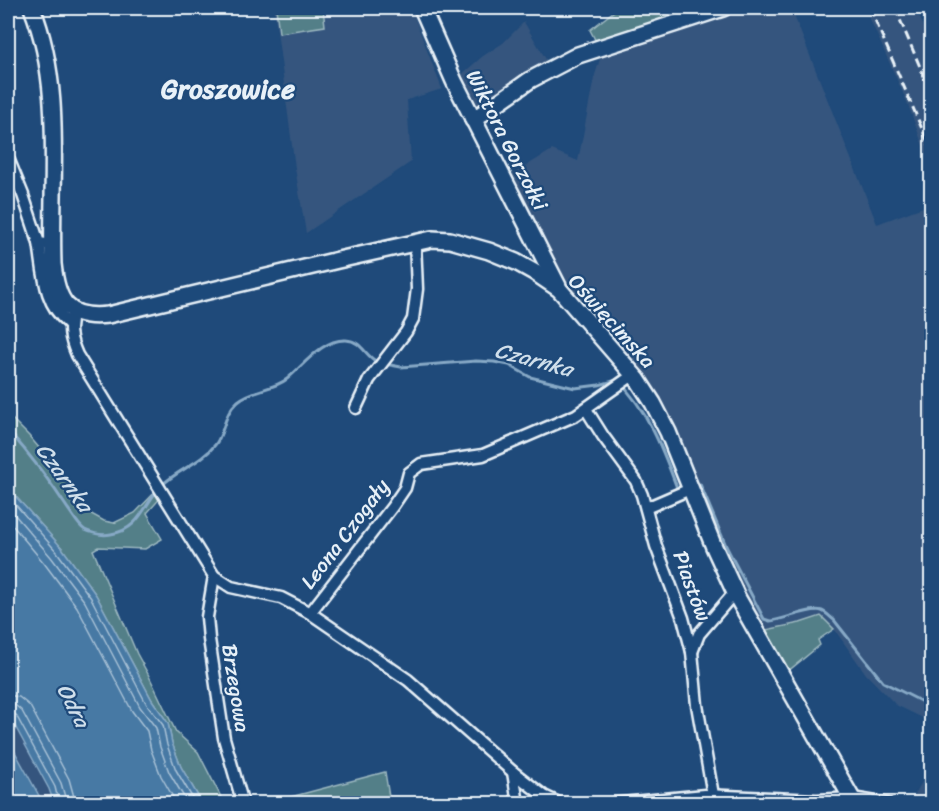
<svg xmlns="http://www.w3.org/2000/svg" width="939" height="811" font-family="Sriracha,sans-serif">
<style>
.built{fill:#34557e}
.green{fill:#527f88;stroke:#9db8c0;stroke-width:1.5}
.water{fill:#4779a4;stroke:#87a9c6;stroke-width:1.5}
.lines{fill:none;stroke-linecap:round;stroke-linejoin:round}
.shore{stroke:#a8c1d6;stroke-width:1.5}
.stream{stroke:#87a9c6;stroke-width:3}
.street-casing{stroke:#e8f1f8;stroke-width:15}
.secondary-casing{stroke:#e8f1f8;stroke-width:20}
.street{stroke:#1f4a7a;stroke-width:10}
.secondary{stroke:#1f4a7a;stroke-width:15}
.rail{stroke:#e8f1f8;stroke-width:3;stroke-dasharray:9 4.5;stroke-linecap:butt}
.labels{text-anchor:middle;stroke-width:4.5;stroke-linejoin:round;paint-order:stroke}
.street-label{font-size:21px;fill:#e8f1f8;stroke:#1f4a7a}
.water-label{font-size:22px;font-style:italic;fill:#d0dfeb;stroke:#1f4a7a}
.district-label{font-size:27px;font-weight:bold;fill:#e8f1f8;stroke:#1f4a7a}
</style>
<rect width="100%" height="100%" fill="#1f4a7a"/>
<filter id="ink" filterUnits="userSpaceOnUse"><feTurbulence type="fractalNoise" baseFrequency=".0167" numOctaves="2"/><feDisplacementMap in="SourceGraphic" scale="12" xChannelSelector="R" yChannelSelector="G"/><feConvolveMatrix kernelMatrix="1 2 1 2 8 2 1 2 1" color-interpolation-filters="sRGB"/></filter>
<g filter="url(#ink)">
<g class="built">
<path d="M274 8H359L361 14 383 8H411L442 89 407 100 411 162 306 233 295 168Z"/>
<path d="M723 8H791L877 224 931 204V722L896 705 866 674 834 629 821 616 800 623 756 632 664 423 572 305 503 180 552 150 578 161 594 78 600 59 599 47Z"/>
<path d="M865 8H916L931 45V168L907 102Z"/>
<path d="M524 22 547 61 553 67 473 120 454 81 483 56 503 43Z"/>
<path d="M8 713 49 789 54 803H43L8 739Z"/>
<path d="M931 766V803H910Z"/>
</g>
<g class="green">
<path d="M276 8H323L325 26 279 33Z"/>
<path d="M618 8H723L599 47 590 30Z"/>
<path d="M8 415 29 436 69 483 84 510 104 521 114 523 135 513 160 487 164 494 147 513 162 539 145 549 98 547 93 550 137 654 148 674 176 732 198 752 224 803H202L181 767 172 743 168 723 152 700 96 595 62 548 8 488Z"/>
<path d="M821 616 834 629 818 640 820 645 782 676 756 632 800 623Z"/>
<path d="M385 772 390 803H268Z"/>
</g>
<g class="water">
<path d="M8 488 62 548 96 595 152 700 168 723 172 743 181 767 202 803H54L49 789 8 713Z"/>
<path d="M8 739 43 803H8Z"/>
</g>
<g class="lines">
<g class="shore">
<path d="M8 496 57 552 91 598 146 703 163 725 167 745 176 770 196 804"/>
<path d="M8 507 51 557 85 602 140 707 156 728 160 747 169 772 188 804"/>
<path d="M8 520 44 563 77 607 132 711 147 731 151 750 161 776 177 804"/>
<path d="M8 695 19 697 30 706 69 779 76 804"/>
<path d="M8 704 15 705 22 711 61 783 67 804"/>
<path d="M8 711 16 715 55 787 59 804"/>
</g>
<g class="stream">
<path d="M385 364 401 367 476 361 494 362 509 365 530 377 575 388 599 385 617 380C647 408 663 450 677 488H682"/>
<path d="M8 430C30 455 50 481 68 509 73 515 78 526 85 530 94 534 102 536 111 534 141 529 143 505 161 486 177 470 201 463 215 445 225 433 223 414 238 401 252 389 273 390 287 379 304 365 322 339 346 340 363 341 365 357 378 362"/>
<path d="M694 485 700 484 727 548 764 619 770 621C783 620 812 607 822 611 827 613 830 617 834 620L883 682 932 707"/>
</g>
<defs>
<g id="street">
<path d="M927 8 932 18"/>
<path d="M8 158 23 195 39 243 46 244 52 243"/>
<path d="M39 243C44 272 43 303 68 323"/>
<path d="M74 311C67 327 70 339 77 355L214 576 231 587 281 598 310 613 408 680 513 772 544 796 561 804"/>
<path d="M356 408 369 380 406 332 413 319 417 289 415 242"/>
<path d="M586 409 603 436 636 481 642 495 656 546 683 618 692 652 697 705 713 795"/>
<path d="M646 508 690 489"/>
<path d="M214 576 207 617 209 639 224 738 243 804"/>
<path d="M310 613 392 507 405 488 409 473 421 464 483 455 576 415 633 375"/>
<path d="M692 652 699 634 735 592"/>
<path d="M513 772 518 804"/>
<path d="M612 804 705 795 817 800 852 798 888 804"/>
</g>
<g id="secondary">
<path d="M32 8C64 88 50 179 53 264 57 301 67 320 108 315L338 260 432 239 450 240 489 251 516 262 534 272 559 289 638 380 653 403 668 432 714 547 737 597 855 804"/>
<path d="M422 8 454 81 558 286"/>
<path d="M473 120 530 80 578 55 723 8"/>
</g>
</defs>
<use href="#street" class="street-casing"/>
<use href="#secondary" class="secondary-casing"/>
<use href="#street" class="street"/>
<use href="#secondary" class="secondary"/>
<g class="rail">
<path d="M870 8 932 152"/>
<path d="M895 8 932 95"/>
</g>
</g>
</g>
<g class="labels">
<g class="street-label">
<text transform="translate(507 140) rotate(63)" y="7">Wiktora Gorzołki</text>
<text transform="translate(612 321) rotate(48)" y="7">Oświęcimska</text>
<text transform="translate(345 534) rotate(-53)" y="7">Leona Czogały</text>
<text transform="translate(692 586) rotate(70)" y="7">Piastów</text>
<text transform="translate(236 688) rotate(81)" y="7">Brzegowa</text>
</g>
<g class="water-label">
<text transform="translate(534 359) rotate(15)" y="8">Czarnka</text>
<text transform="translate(65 477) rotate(54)" y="8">Czarnka</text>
<text transform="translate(74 705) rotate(63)" y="8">Odra</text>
</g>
<g class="district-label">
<text x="228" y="98">Groszowice</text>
</g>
</g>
<rect width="939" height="811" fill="none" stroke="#1f4a7a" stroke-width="30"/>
<rect x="15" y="15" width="909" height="781" fill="none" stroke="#e8f1f8" stroke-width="2" filter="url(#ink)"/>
</svg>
